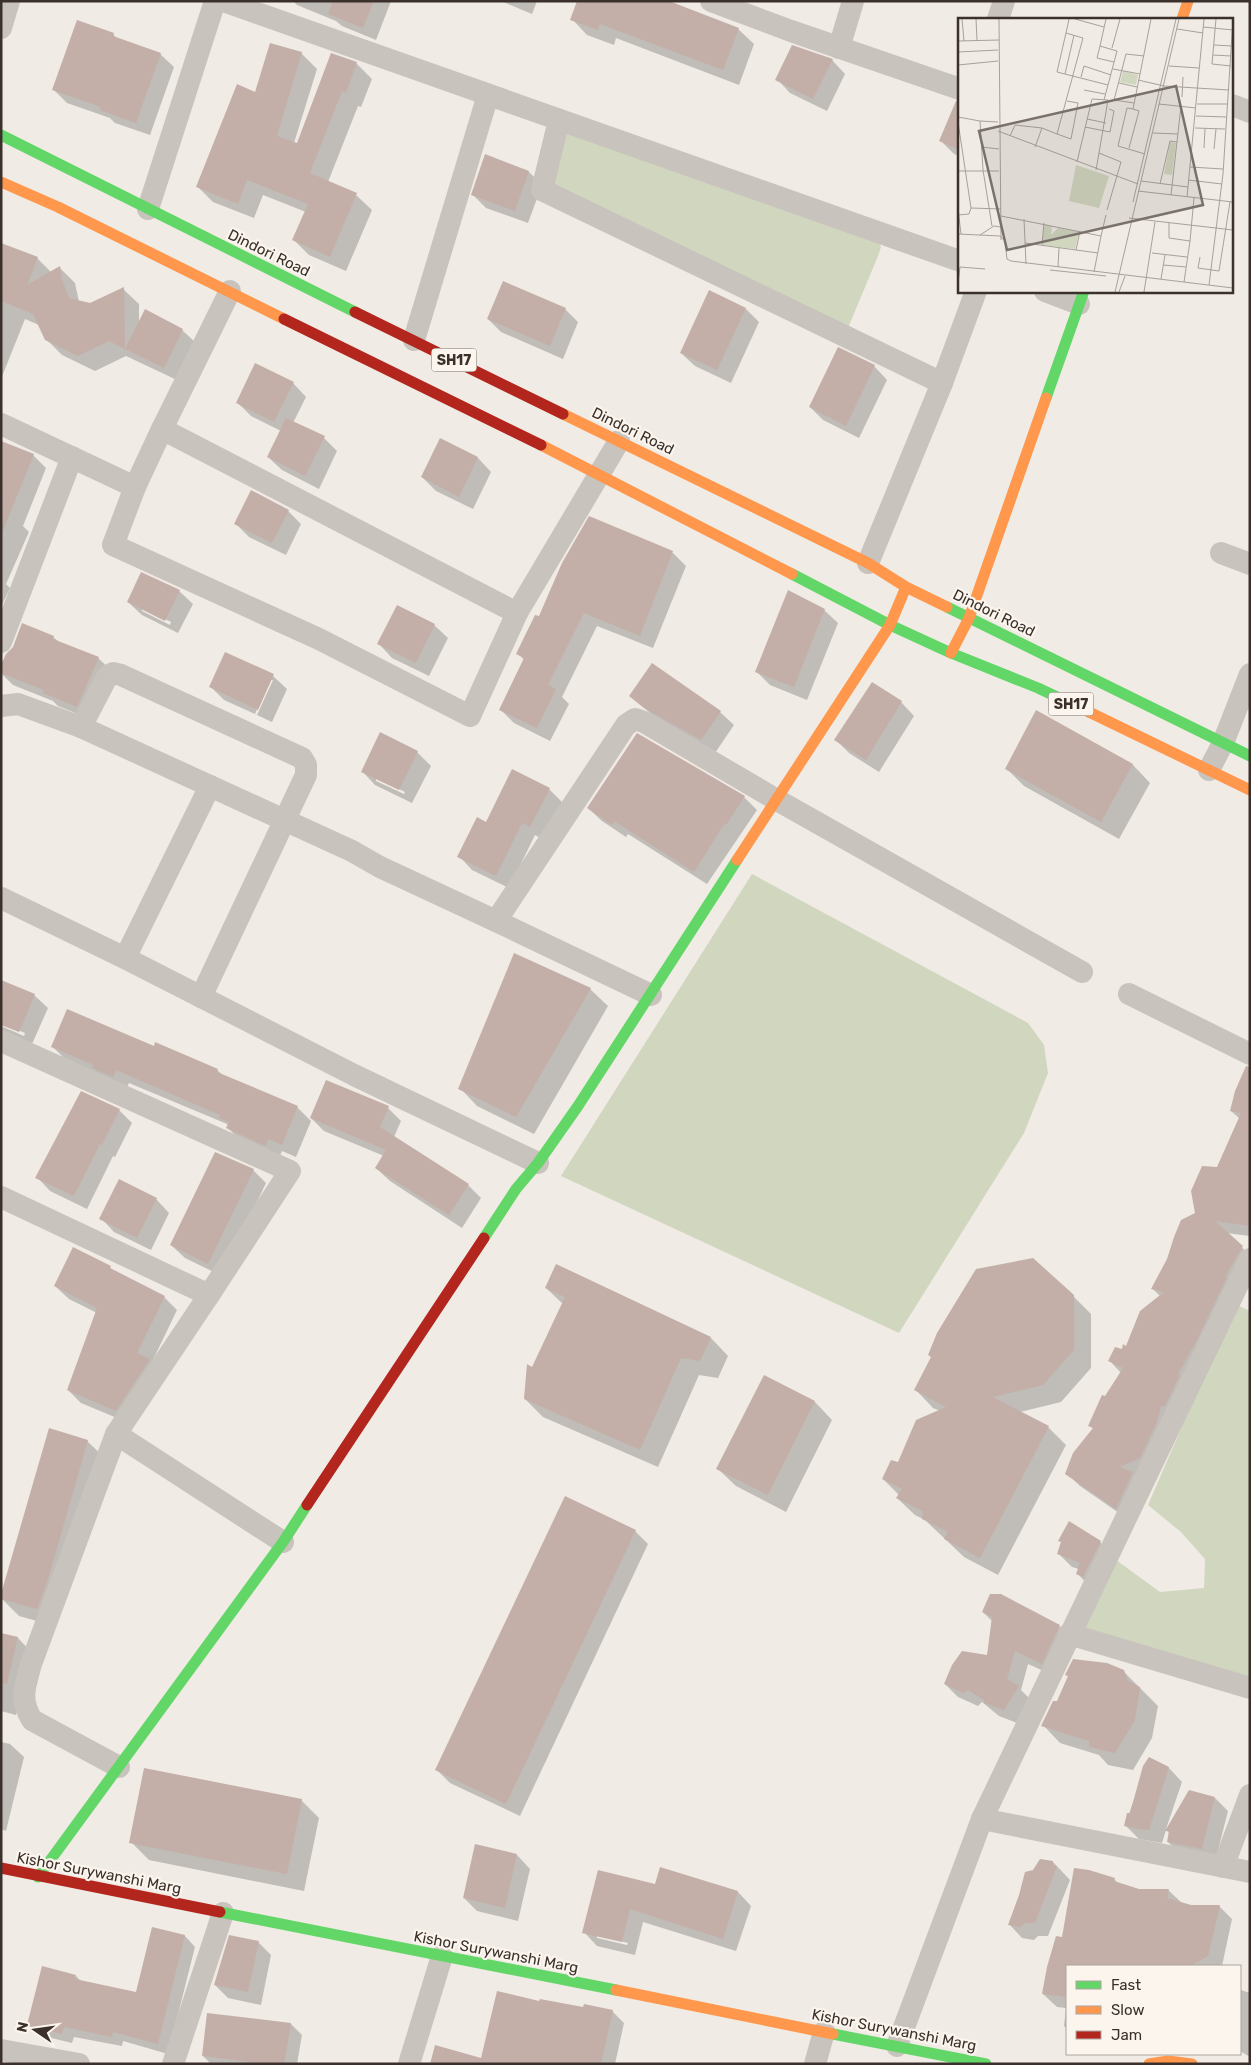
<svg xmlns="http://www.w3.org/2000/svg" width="1251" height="2065" font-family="Rubik,sans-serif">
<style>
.green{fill:#d1d6bf}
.shadow{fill:#0003;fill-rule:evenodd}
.building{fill:#c3afa7}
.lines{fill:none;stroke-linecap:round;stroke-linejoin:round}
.street{stroke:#c9c3be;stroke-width:22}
.fast{stroke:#63d668;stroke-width:11}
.slow{stroke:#ff974d;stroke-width:11}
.jam{stroke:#b3261e;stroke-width:11}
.labels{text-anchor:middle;stroke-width:4.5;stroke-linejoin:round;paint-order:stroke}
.shield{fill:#fbf5ee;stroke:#756b66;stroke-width:1}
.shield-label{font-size:14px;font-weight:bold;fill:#3b302b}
.street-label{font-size:15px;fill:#3b302b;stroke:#fbf5ee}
.inset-road{fill:none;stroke:#a8a09b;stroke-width:1}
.view{fill:#7a716c;fill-opacity:0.15;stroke:#7a716c;stroke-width:2.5}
.inset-edge{fill:none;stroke:#3b302b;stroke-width:2.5}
</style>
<rect width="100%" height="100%" fill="#f0ebe5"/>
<g class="green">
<path d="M568 130 878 240 881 247 878 256 848 328 551 188Z"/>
<path d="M752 874 1028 1023 1044 1045 1048 1073 1024 1133 899 1333 561 1176Z"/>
<path d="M1235 1304 1250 1311V1687L1078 1631 1116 1560 1160 1592 1204 1588 1205 1559 1181 1532 1148 1505Z"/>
</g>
<g class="shadow">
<path d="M293 1H391L376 40 342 26 336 21 297 5Z"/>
<path d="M501 1H537L532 14Z"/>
<path d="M572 19 738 29 754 44 739 85 616 38 614 45 587 35Z"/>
<path d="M113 34 117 39 160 54 174 67 150 135 115 123 110 118 67 103 54 90Z"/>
<path d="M301 53 317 69 294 143 298 144 356 63 372 79 361 107 358 106 328 182 356 195 372 210 346 271 309 255 294 240 306 212 263 195 254 218 213 202 198 187 256 93Z"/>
<path d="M832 60 845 74 827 111 790 93 777 79Z"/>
<path d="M960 106V156L954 154 941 141Z"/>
<path d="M486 156 529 172 542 185 528 223 486 208 473 195Z"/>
<path d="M1 248 37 258 51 272 60 268 75 283 79 302 90 304 123 289 139 304V323L182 330 196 343 177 380 126 356 95 371 62 355 46 339 39 325 25 319 1 379Z"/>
<path d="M565 309 578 322 563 359 501 332 488 319Z"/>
<path d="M746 309 759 322 731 383 695 366 681 353Z"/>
<path d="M874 366 887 380 859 438 823 420 810 407Z"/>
<path d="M293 383 306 397 293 423 324 438 337 451 319 489 282 470 268 457 281 431 251 416 238 403Z"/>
<path d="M441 440 478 458 491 472 473 509 436 491 422 477Z"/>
<path d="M1 442 33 455 46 468 23 526 29 532 6 584 10 588 1 607Z"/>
<path d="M288 511 301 524 286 555 249 537 236 524Z"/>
<path d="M590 518 673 553 686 566 653 648 597 626 562 697 569 704 550 741 514 723 500 709 524 660 518 653 540 618Z"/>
<path d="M179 591 193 604 178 633 142 615 128 602ZM142 608 171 622 170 625 142 611Z"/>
<path d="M824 610 838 623 807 700 770 685 757 672Z"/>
<path d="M434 625 448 638 429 676 392 658 379 644Z"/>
<path d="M53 637 59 642 98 658 112 671 90 719 58 706 53 701 13 685 1 673Z"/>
<path d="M273 676 287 689 272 722 257 715 273 680H270L255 714 224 700 211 687Z"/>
<path d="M631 696 720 712 734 725 715 753 659 721Z"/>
<path d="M901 702 914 716 879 772 849 753 836 740Z"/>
<path d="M1037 712 1133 765 1150 783 1119 839 1024 786 1006 768Z"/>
<path d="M381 734 417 752 431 766 412 803 375 785 362 771ZM376 778 405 792 404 794 376 781Z"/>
<path d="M549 789 562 802 544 840 535 835 509 888 472 870 459 856 486 823Z"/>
<path d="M744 797 757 810 707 884 628 834 626 837 602 821 588 808Z"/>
<path d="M590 989 608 1006 534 1134 477 1106 460 1088Z"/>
<path d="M34 995 48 1008 32 1044 1 1031V1026L24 1036 25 1033 1 1023Z"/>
<path d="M53 1047H154L217 1070 224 1076 297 1107 311 1121 296 1157 282 1151 279 1158 241 1141 228 1128 227 1124 129 1083 126 1089 66 1060Z"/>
<path d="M1250 1071V1236L1226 1233 1250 1255 1129 1520 1080 1486 1067 1473 1094 1430 1090 1425 1121 1373 1109 1360 1127 1347 1160 1296 1153 1289 1196 1213 1218 1169 1240 1119 1231 1111Z"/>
<path d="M388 1108 401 1121 394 1137 468 1185 481 1198 462 1228 390 1181 376 1168 384 1156 324 1131 311 1118Z"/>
<path d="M119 1110 132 1123 115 1157 113 1156 87 1209 50 1191 37 1177Z"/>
<path d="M253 1170 266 1183 222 1276 185 1258 171 1245Z"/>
<path d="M156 1199 169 1213 151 1250 114 1232 101 1218Z"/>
<path d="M74 1249 164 1297 177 1310 152 1362 129 1423 81 1403 68 1390 97 1313 69 1299 55 1286Z"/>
<path d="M557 1265 711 1338 728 1356 718 1378 699 1375 658 1467 543 1417 525 1399 563 1304 546 1288Z"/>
<path d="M1073 1296 1091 1314V1368L1061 1402 1020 1412 1048 1427 1066 1445 998 1575 964 1557 925 1520 915 1515 897 1498 899 1495 883 1479 898 1464 940 1411 933 1408 916 1390Z"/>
<path d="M764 1377 815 1402 832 1420 786 1512 736 1486 718 1469Z"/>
<path d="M87 1441 105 1458 55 1626 19 1616 1 1598Z"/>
<path d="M635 1531 648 1544 520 1816 450 1783 437 1770Z"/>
<path d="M1100 1542 1113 1555 1090 1587 1077 1573 1079 1569 1072 1567 1058 1553Z"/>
<path d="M983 1612 1059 1626 1072 1639 1055 1676 1028 1664 1021 1690 1031 1700 1017 1723 999 1716 982 1702 978 1706 958 1697 945 1684 988 1656 992 1621Z"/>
<path d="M1 1634 18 1638 31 1652 16 1715 1 1711Z"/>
<path d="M1123 1671 1158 1706 1152 1738 1133 1770 1108 1765 1099 1755 1060 1743 1043 1725 1057 1702Z"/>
<path d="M1 1742 10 1744 24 1757 6 1831 1 1829Z"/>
<path d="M1149 1758 1169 1768 1182 1782 1166 1829 1215 1798 1228 1811 1215 1862 1181 1855 1168 1842 1170 1834 1166 1830 1162 1843 1139 1839 1125 1825Z"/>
<path d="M301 1800 319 1818 304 1891 149 1860 131 1842Z"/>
<path d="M517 1855 530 1869 518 1921 477 1911 464 1898Z"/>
<path d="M1053 1862 1070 1880 1048 1936H1038L1034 1940 1022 1938 1009 1924 1034 1872Z"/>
<path d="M1114 1879 1119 1884 1139 1890H1168L1182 1903 1190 1906H1219L1232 1919 1222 1966H1067V2029L1064 2026 1066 2008 1057 2007 1043 1994 1063 1939Z"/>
<path d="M656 1885 738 1892 751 1906 736 1951 643 1922 635 1955 597 1946 584 1932ZM597 1935 628 1943 627 1945 597 1938Z"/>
<path d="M153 1928 185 1936 195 1947 168 2054 123 2041 122 2046 74 2037 72 2043 39 2035 28 2025 76 1976 81 1981 137 1993Z"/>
<path d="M258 1942 271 1955 261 2005 228 1998 215 1985Z"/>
<path d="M1241 1990 1250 1993V2057L1240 2051Z"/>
<path d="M540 2002 612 2011 624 2023 615 2064H431L482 2060Z"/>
<path d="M291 2024 302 2035 297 2064H211L203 2056Z"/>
</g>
<g class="building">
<path d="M333 1H374L363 28 328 14Z"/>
<path d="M577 1H669L739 28 723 70 600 24 598 30 570 20Z"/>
<path d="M77 20 114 33 113 36 161 53 136 123 100 110 101 107 52 90Z"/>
<path d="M270 43 302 52 277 136 297 143 331 53 357 62 346 93 342 91 310 173 357 193 330 257 292 240 308 204 247 180 238 204 196 187 237 84 255 92Z"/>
<path d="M792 45 833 59 813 99 775 80Z"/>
<path d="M956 101 960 102V150L939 141Z"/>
<path d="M485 154 529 171 515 211 471 195Z"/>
<path d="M1 243 38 257 27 285 60 266 62 280 69 298 90 303 124 287 125 349 109 341 78 356 45 340 33 314 1 301Z"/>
<path d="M503 281 566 308 550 346 487 319Z"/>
<path d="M709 290 746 308 717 370 680 353Z"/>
<path d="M145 309 183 329 164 368 125 349Z"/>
<path d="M838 347 875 365 846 426 809 407Z"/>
<path d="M255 363 294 382 274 422 236 403Z"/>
<path d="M286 418 325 436 305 476 267 457Z"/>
<path d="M440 438 478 457 459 497 421 477Z"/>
<path d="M1 441 34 454 2 533H1Z"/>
<path d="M251 490 289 510 272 543 234 524Z"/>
<path d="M589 516 673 551 640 636 584 613 548 685 556 689 537 728 499 710 524 658 516 654 535 615 539 616 562 563Z"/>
<path d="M141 572 180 590 165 621 127 602Z"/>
<path d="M788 590 825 609 794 687 755 672Z"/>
<path d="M397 605 435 624 416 663 377 644Z"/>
<path d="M22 623 54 636 53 639 99 657 77 707 43 693 44 690 1 673V665L6 654 13 647Z"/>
<path d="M225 652 274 674 258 710 209 687Z"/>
<path d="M652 663 721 711 701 740 644 708 629 696Z"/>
<path d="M872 682 902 701 866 760 834 740Z"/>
<path d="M1036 710 1133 764 1101 822 1005 769Z"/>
<path d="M380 732 418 751 399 790 361 772Z"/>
<path d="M637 733 745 796 726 825 724 824 694 872 614 821 612 825 587 808Z"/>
<path d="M512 769 550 788 530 827 522 823 496 876 457 857 477 817 486 822Z"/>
<path d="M514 953 591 988 516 1117 458 1089Z"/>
<path d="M1 980 35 994 19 1032 1 1025Z"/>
<path d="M67 1009 154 1046 155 1042 218 1069 217 1072 298 1106 282 1145 269 1139 265 1146 226 1128 229 1122 219 1118 220 1115 116 1070 113 1077 92 1068 94 1065 51 1047Z"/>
<path d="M1246 1066 1250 1067V1226L1215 1221 1243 1246 1225 1277H1227L1196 1342 1178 1374 1180 1375 1165 1406H1161L1157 1422 1140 1458 1120 1467 1133 1472 1116 1509 1065 1474 1073 1453 1093 1428 1088 1426 1102 1395 1105 1396 1123 1368 1108 1361 1115 1347 1122 1349 1123 1344 1126 1346 1140 1311 1164 1292 1151 1289 1167 1259 1174 1237 1181 1220 1195 1213 1191 1191 1202 1166 1217 1167 1241 1113 1230 1111 1235 1091Z"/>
<path d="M326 1080 389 1106 380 1127 469 1184 449 1215 375 1168 386 1150 310 1118Z"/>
<path d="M81 1091 120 1109 102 1145 100 1144 74 1196 35 1178Z"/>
<path d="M215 1152 254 1169 208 1264 170 1245Z"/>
<path d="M119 1179 157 1198 137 1238 99 1219Z"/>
<path d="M73 1247 111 1266 110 1268 165 1296 137 1353 150 1359 116 1411 67 1390 97 1308 54 1286Z"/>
<path d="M1033 1258 1074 1295V1350L1043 1385 993 1397 1049 1426 980 1558 944 1539 948 1532 922 1519 923 1511 896 1498 902 1489 882 1479 891 1460 898 1462 916 1420 946 1407 914 1390 931 1357 928 1355 937 1333 976 1269Z"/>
<path d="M556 1264 711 1337 700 1361 681 1358 640 1450 524 1399 527 1364 532 1367 565 1297 545 1288Z"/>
<path d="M764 1375 815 1401 768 1495 716 1469Z"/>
<path d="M49 1428 88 1440 47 1583 37 1609 1 1599V1594Z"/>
<path d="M565 1496 636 1530 506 1804 435 1770Z"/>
<path d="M1069 1521 1101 1541 1083 1577 1076 1574 1080 1563 1057 1554 1061 1542 1058 1541Z"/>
<path d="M990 1594H1001L1060 1625 1042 1664 1015 1651 1007 1679 1019 1686 1004 1710 984 1703V1700L968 1690 964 1693 944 1684 952 1665 962 1651 987 1655 992 1617 982 1612Z"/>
<path d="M1 1633 18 1637 7 1684 1 1683Z"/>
<path d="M1073 1659 1107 1663 1124 1670 1128 1681 1140 1687 1135 1720 1115 1753 1089 1747V1741L1041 1726 1053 1701H1057L1068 1676 1065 1675Z"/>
<path d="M1149 1757 1169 1767 1149 1830 1139 1829 1124 1826 1127 1813H1130L1143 1766Z"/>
<path d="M144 1768 302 1799 287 1874 129 1843Z"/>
<path d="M1189 1790 1215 1797 1202 1849 1167 1842 1169 1831H1165Z"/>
<path d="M475 1844 517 1854 505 1908 463 1898Z"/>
<path d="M1040 1859 1053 1861V1865L1057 1866 1035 1923H1025L1020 1927 1008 1925 1019 1895 1025 1872 1033 1870Z"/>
<path d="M660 1867 738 1891 723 1939 630 1909 622 1942 582 1933 598 1870 655 1884Z"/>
<path d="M1074 1868 1089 1870 1115 1878 1114 1881 1139 1889H1169L1167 1898 1191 1905H1220L1208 1956 1190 1966H1067V1997L1042 1994 1047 1967 1056 1936 1062 1937Z"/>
<path d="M152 1927 185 1935 158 2044 113 2032 112 2037 64 2027 62 2034 27 2025 42 1966 76 1975 75 1979 136 1992Z"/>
<path d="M229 1935 259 1941 248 1992 214 1985Z"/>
<path d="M497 1991 539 2001 540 1999 583 2007 584 2004 613 2010 601 2064H430L435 2045 481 2058Z"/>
<path d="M207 2013 291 2023 284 2064H250V2062L202 2056Z"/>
</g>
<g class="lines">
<g class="street">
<path d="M223 1 960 261"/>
<path d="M711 1 791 31 960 89"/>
<path d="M998 19 1004 1"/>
<path d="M1 28 9 1"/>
<path d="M839 48 853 1"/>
<path d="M1232 105 1250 112"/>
<path d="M559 120 542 190 942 383"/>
<path d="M148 209 215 1"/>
<path d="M1045 291 1079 304"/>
<path d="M414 340 488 95"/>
<path d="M1 424 135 487 162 429 517 613"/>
<path d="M162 429 230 291"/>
<path d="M135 487 113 545 319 639 470 716 517 613 619 441"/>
<path d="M1221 553 1250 564"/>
<path d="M868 563 942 383 976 291"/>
<path d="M1 642 72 457"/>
<path d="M1 706 18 704 81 727 352 851 380 867 496 921 626 725 635 719 644 722 777 800 1082 972"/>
<path d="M81 727 107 677 113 673 121 675 302 758 306 765V775L201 997"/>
<path d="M1209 770 1223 743 1250 674"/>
<path d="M1 898 125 958 354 1075 538 1163"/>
<path d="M496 921 651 995"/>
<path d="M125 958 210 786"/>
<path d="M1129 994 1250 1054"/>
<path d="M1 1041 290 1171 209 1295 1 1197"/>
<path d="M209 1295 116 1434 283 1542"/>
<path d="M116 1434 31 1664C25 1687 19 1698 32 1720L119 1767"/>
<path d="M1069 1634 1250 1688"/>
<path d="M982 1819 1250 1872"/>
<path d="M1223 1867 1250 1795"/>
<path d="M897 2046 982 1819 1250 1259"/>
<path d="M1 2050 79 2064"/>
<path d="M173 2064 223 1913"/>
<path d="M409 2064 442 1956"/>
<path d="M815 2064 824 2032"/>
</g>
<g class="fast">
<path d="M1 135 355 312"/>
<path d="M1046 398 1084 291"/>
<path d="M792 574 890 625 951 653 1038 688 1089 712"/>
<path d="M947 607 1250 756"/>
<path d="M484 1238 516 1189 538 1163 578 1106 737 860"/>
<path d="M38 1877 283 1542 307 1505"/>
<path d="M220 1912 616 1990"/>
<path d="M833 2034 986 2064"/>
</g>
<g class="slow">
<path d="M1182 19 1188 1"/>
<path d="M1 182 58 207 284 319"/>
<path d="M563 414 868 563 906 587 947 607"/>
<path d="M541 445 792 574"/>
<path d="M951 653 969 618 1046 398"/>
<path d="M1089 712 1250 790"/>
<path d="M737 860 890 625 906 587"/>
<path d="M616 1990 833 2034"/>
<path d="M1149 2064 1168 2061 1192 2064"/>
</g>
<g class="jam">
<path d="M355 312 563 414"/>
<path d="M284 319 541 445"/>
<path d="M307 1505 484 1238"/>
<path d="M1 1868 220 1912"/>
</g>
</g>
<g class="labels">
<g class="shield">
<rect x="431.5" y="348.5" width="45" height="23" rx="4"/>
<rect x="1048.5" y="692.5" width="45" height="23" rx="4"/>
</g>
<g class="shield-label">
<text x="454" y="365">SH17</text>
<text x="1071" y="709">SH17</text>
</g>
<g class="street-label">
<text transform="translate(269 253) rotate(26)" y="5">Dindori Road</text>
<text transform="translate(633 431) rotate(26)" y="5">Dindori Road</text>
<text transform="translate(994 613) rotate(26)" y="5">Dindori Road</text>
<text transform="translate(99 1873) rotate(11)" y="5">Kishor Surywanshi Marg</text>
<text transform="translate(496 1952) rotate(11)" y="5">Kishor Surywanshi Marg</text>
<text transform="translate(894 2030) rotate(11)" y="5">Kishor Surywanshi Marg</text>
</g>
</g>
<g transform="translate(958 18)">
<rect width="275" height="275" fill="#f0ebe5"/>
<path d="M165 53 180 57 178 67 162 64ZM212 124 218 125 214 157 206 156ZM118 147 151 158 141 190 111 183ZM86 206 94 208 93 217 100 210 121 214 117 231 84 227Z" fill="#d1d6bf"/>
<path class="inset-road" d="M4 1 6 23M18 1 19 22M41 1 43 222M117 1 146 9M258 1 254 46 273 48M245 9 275 12M219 11 245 15M108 15 99 54 150 67M0 23 41 22M256 27 274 28M142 28 139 40 156 44M154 30 162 1M0 34 40 32M255 37 273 38M0 47 40 43M211 48 241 50M155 51 182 56M107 56 116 17M123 59 126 48 153 57M180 62 206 68 271 72M161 65 179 69M126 72 147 76M224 79 225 59M146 82 159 33 142 28 148 1M109 83 120 85 113 121 99 116 125 20 108 15 111 1M176 85 156 82 168 36 186 38M201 86 238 90M239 86H270M175 91 169 90 160 128 187 136M238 98 269 99M0 99 22 103M129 101 148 105M0 104 13 190 43 191M127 109 152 114 156 93 151 91M237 110 267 111M40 113 180 166M195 115 220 116M52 118 57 107 84 110M24 129 41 131M77 129 84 110 99 116M171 130 181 93 175 91 193 1M246 130 247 111M256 131 258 111M119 144 134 81 150 82 141 135 163 144 149 192M232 149 265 151M138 152 141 135M0 153H41M230 162 264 166M183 163 230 169M202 166 212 123 219 124M180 173 275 184M213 177 223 88M229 179 246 1M175 184 218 1M0 191 3 216M0 197 11 196 13 190M43 198 143 218 136 254M171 200 275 212M66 201 68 246M211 205V220L232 223 236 180M34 208 25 152 22 103 40 104M0 216 42 218 47 223 49 241 53 243 275 270M22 217 36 208 43 209M143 218 148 197M67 225 140 235M84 227 86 205M118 232 122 213M194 235 229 239M242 239 240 250 261 253 272 184M205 247 228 249M100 249 101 230M92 252 148 258M203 261 207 237M226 264 232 223M0 265 2 249 27 251M251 267 265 156 275 1M157 274 221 1M161 274 167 258M186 274 197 204"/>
<path class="view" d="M218 68 245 187 49 232 21 113Z"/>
<rect width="275" height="275" class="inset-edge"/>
</g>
<rect width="1251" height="2065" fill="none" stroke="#3b302b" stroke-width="5"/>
<rect x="1066" y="1965" width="175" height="90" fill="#fbf5ee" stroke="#aea6a0"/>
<rect x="1076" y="1981" width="25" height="8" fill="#63d668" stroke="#aea6a0"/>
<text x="1111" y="1990" font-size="15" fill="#3b302b">Fast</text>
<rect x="1076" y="2006" width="25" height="8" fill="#ff974d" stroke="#aea6a0"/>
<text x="1111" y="2015" font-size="15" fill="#3b302b">Slow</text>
<rect x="1076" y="2031" width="25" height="8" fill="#b3261e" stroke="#aea6a0"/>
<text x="1111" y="2040" font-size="15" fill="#3b302b">Jam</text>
<g transform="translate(35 2030) rotate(283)" stroke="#fbf5ee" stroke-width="4" paint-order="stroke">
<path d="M0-4L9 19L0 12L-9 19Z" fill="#3b302b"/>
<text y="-8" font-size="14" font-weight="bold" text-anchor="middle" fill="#3b302b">N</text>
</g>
</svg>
